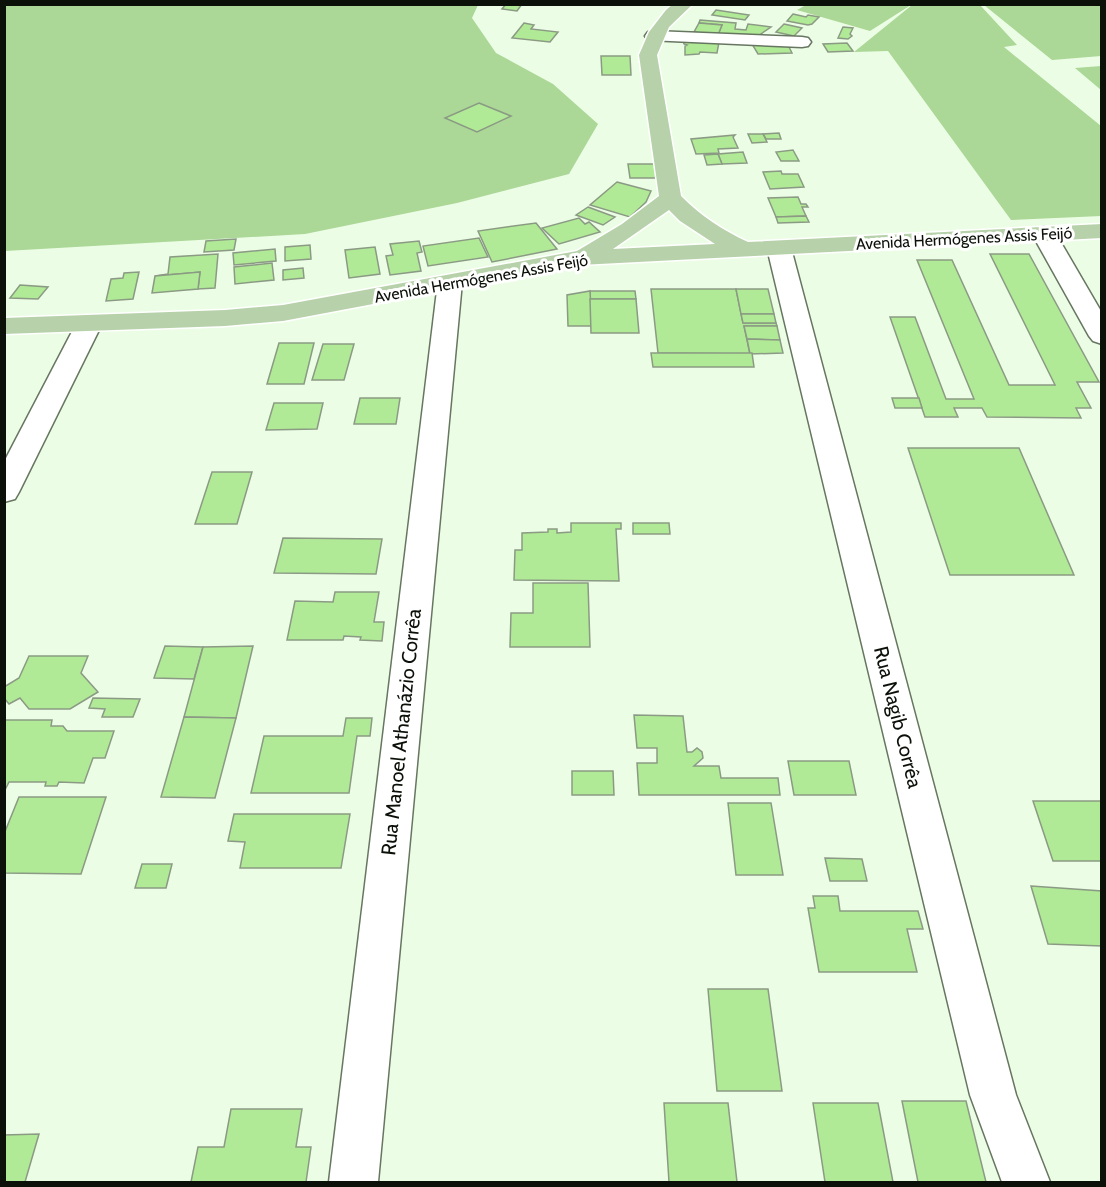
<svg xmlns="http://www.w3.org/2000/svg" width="1106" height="1187" font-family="Cabin,sans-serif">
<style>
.green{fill:#abd797}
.building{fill:#b1ea96;stroke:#8b9a84;stroke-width:1.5}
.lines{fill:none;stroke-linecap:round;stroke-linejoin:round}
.minor-casing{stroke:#677661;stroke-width:3}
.major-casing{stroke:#fff;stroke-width:3}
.minor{fill:#fff;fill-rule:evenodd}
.major{fill:#b7d2aa;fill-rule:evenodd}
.labels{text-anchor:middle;stroke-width:6;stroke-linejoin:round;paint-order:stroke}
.far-street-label{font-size:16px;fill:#0b1008;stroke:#fff}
.street-label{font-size:20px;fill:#0b1008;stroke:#fff}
</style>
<rect width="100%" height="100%" fill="#ecfde5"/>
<g class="green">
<path d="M5 5H478L472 18 496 53 553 84 598 124 569 174 457 203 305 234 5 251Z"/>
<path d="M806 5V4L911 5 870 31 797 10Z"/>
<path d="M912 5H980L1017 45 1004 47 1101 126V216L1011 220 888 51 854 52Z"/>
<path d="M984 5H1101V56L1052 60Z"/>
<path d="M1101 66V90L1075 68Z"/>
</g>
<g class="building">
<path d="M506 4H522L517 11 502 9Z"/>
<path d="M716 10 749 15 745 20 712 15Z"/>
<path d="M793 14 806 17 808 15 819 17 812 24 808 25 787 21Z"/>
<path d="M700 20 736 23 735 29 746 30 748 24 771 27 755 38 718 35 722 25 699 23Z"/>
<path d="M524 23 534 25 531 29 558 32 550 42 512 38Z"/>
<path d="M699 23 722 25 718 35 694 32Z"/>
<path d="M784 24 802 28 794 36 776 32Z"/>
<path d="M843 27 853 28 850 34 852 36 848 39 838 38Z"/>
<path d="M683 40 719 42 717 53 700 52 699 54 685 55V46L687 45 684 44Z"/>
<path d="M787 43 792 53 758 54 752 44Z"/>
<path d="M847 43 853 51 828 52 823 44Z"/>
<path d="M601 56H630L631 75H602Z"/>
<path d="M479 103 511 116 477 132 445 118Z"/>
<path d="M779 133 781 139H766L763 134Z"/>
<path d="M748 134H763L767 142 752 143Z"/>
<path d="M735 135 733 137 738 148 718 149 719 153 696 154 691 139Z"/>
<path d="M793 150 799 161H781L776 152Z"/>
<path d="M743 152 747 163 722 164 718 154Z"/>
<path d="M718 154 722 164 707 165 704 155Z"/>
<path d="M628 164H655L657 178H630Z"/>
<path d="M781 171 782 174H798L804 187 770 189 763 172Z"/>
<path d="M617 182 651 191 646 202 630 217 590 205Z"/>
<path d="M798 197 801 204H806L808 207H802L806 216 776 217 768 198Z"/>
<path d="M588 207 615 217 603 225 576 215Z"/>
<path d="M806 216 809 222 778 223 776 217Z"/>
<path d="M579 218 585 224 589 222 600 232 559 244 542 228Z"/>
<path d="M536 223 557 249 492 262 478 231Z"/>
<path d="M479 238 488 257 428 266 423 246Z"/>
<path d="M236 239 234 250 204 252 206 241Z"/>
<path d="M419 241 422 252 417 253 421 271 390 275 386 256 393 255 390 244Z"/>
<path d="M310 245 311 259 285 261V247Z"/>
<path d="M375 247 380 274 349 278 345 250Z"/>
<path d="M275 249 276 261 234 265 233 253Z"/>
<path d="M218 254 215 288 198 289 200 272 155 276 168 274 170 257Z"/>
<path d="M990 254H1029L1099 382H1077L1091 408H1076L1081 418 987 417 982 408H954L958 417H925L890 317H915L946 399H974L917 260H952L1009 385H1055Z"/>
<path d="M272 263 274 280 235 284 234 267Z"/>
<path d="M303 268 304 278 283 280V270Z"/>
<path d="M139 272 133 299 106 301 111 279 123 278 124 273Z"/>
<path d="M200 272 198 289 152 293 155 276Z"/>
<path d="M20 285 48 287 38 299 10 298Z"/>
<path d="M651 289H736L743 323H776L777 326H744L750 354 658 353Z"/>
<path d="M736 289H768L774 314H741Z"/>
<path d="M590 291H635L636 299H590Z"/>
<path d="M590 291 592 326H568L567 295Z"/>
<path d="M590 299H636L639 333H591Z"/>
<path d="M741 314H774L776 323H743Z"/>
<path d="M744 326H777L780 340 747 339Z"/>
<path d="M747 339 780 340 783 353 750 354Z"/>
<path d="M279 343H314L304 384H267Z"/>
<path d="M323 344H354L344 380H312Z"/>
<path d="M651 353H752L754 367H653Z"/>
<path d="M360 398H400L396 424H354Z"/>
<path d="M892 398H919L922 408H895Z"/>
<path d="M274 403H323L317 429 266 430Z"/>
<path d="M908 448H1019L1074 575H950Z"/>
<path d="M212 472H252L237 524H195Z"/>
<path d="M571 523H621V529H616L619 581 514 580 515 550H522V533L548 532V529H557V533L571 532Z"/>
<path d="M633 523H669L670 534H633Z"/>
<path d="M283 538 382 539 376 574 274 573Z"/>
<path d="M533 583H588L590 647H510L511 613H533Z"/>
<path d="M335 592H379L374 622H384L382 641 360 640 361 637 344 636 343 640H287L295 601 333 602Z"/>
<path d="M165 646 203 647 194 679 154 678Z"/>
<path d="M253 646 236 718 184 717 203 647Z"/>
<path d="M29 656H88L81 673 98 692 70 709H29L20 698 9 704 4 698V687L19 678Z"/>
<path d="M93 698 140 699 133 717H102L105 709 89 708Z"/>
<path d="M634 715 683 716 687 752H692L697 748 702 752 703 758 694 766H719L721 778H778L780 795H639L637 763H657V748H637Z"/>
<path d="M184 717 236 718 215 798 161 797Z"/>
<path d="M346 718H372L370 736H357L349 793H251L264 736H343Z"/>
<path d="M4 720H52L51 726H63L67 731H114L105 758H93L84 783 59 782 57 786H45L46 782H9L4 792Z"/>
<path d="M788 761H849L856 795H794Z"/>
<path d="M572 771H613L614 795H572Z"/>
<path d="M19 797H106L81 874 4 873V834Z"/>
<path d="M1033 801H1102V861H1053Z"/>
<path d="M728 803H771L783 875H736Z"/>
<path d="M234 814H350L341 868H240L245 842 228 841Z"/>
<path d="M825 858 862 859 867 881H830Z"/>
<path d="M142 864H172L166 888H135Z"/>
<path d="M1031 886 1102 891V946L1048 944Z"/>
<path d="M813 896H838L840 911H918L923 929H907L917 972H819L808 908H815Z"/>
<path d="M708 989H768L782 1091H717Z"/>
<path d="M902 1101H966L986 1182H918Z"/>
<path d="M664 1103H728L737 1182H669Z"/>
<path d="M813 1103H878L893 1182H825Z"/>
<path d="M231 1109H302L296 1147H311L306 1182H191L198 1147H224Z"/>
<path d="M39 1134 25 1182H4V1135Z"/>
</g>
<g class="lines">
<defs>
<g id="minor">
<path d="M654 31 802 37 808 38 811 42 808 46 802 47 648 40 645 36 648 32Z"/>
<path d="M1044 227 1052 229 1056 234 1102 313V344L1093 341 1089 336 1032 234 1036 229Z"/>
<path d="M779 241 787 243 791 248 1016 1095 1050 1182H1002L970 1095 767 248 771 243Z"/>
<path d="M450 275 459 277 462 282 378 1182H329L438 282 441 277Z"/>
<path d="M89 316 98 319 102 324 19 492 15 499 4 502V462L76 324 80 319Z"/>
</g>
<path id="major" d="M693 4 669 27 657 55 681 196C701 216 722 230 748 242L1102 224V238L580 265 283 321 225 326 4 334V318L225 310 283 305 577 251 622 224 659 196 639 55 649 32 666 10 673 4ZM669 210 680 221 715 244 613 249Z"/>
</defs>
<use href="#minor" class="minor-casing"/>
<use href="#major" class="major-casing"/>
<use href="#minor" class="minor"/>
<use href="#major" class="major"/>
</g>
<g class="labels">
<g class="far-street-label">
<text transform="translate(964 238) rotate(-3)" y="6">Avenida Hermógenes Assis Feijó</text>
<text transform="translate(481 278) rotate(-10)" y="6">Avenida Hermógenes Assis Feijó</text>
</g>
<g class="street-label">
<text transform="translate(898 717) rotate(76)" y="7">Rua Nagib Corrêa</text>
<text transform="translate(401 732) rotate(-84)" y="7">Rua Manoel Athanázio Corrêa</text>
</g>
</g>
<rect width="1106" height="1187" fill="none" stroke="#0b1008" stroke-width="12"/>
</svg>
